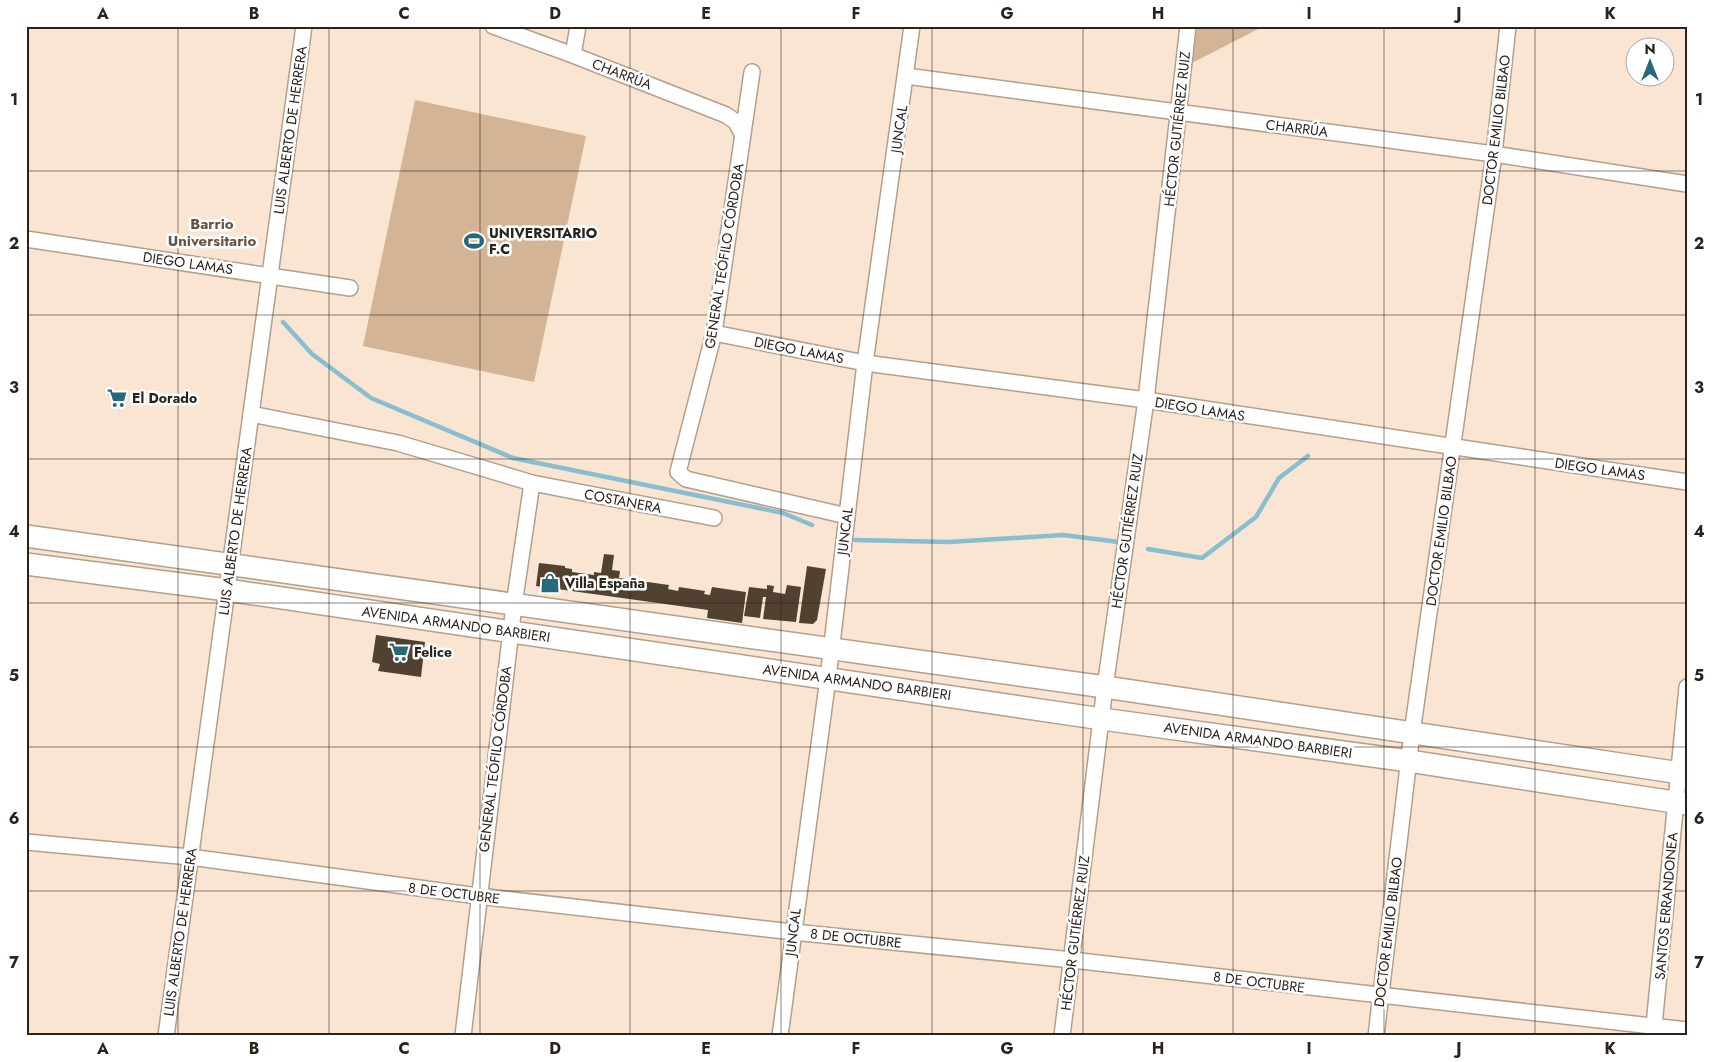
<svg xmlns="http://www.w3.org/2000/svg" width="1713" height="1062" font-family="Jost,sans-serif">
<style>
.green{fill:#d3b495}
.lines{fill:none;stroke-linecap:round;stroke-linejoin:round}
.stream{stroke:#88becf;stroke-width:4.5}
.building{fill:#514131}
.street-casing{stroke:#b39f8d;stroke-width:18}
.secondary-casing{stroke:#b39f8d;stroke-width:24}
.street{stroke:#fff;stroke-width:15}
.secondary{stroke:#fff;stroke-width:21}
.grid{fill:none;stroke:#2a231c;stroke-width:1;stroke-opacity:0.55}
.labels{text-anchor:middle;stroke-width:5;stroke-linejoin:round;paint-order:stroke}
.street-label{font-size:14px;fill:#2a231c;stroke:#fff}
.poi-label{font-size:14px;font-weight:bold;fill:#2a231c;stroke:#fff;text-anchor:start}
.neighbourhood-label{font-size:15px;font-weight:bold;fill:#645342;stroke:#fff}
.neatline{fill:none;stroke:#2a231c;stroke-width:2}
.grid-label{font-size:16px;text-anchor:middle;font-weight:bold;fill:#2a231c}
</style>
<rect width="100%" height="100%" fill="#f9e5d1"/>
<g class="green">
<path d="M1197 26H1264L1192 63Z"/>
<path d="M415 100 586 136 534 382 363 346Z"/>
</g>
<g class="lines">
<g class="stream">
<path d="M283 322 312 354 371 398 513 458 783 513 812 525"/>
<path d="M855 540 949 542 1063 535 1119 542"/>
<path d="M1148 549 1202 558 1256 517 1279 478 1308 456"/>
</g>
</g>
<g class="building">
<path d="M604 554 614 555 612 570 620 571 619 578 669 585 668 589 678 591 679 587 705 591 704 594 710 595 712 587 746 592 742 623 707 618 708 610 536 586 539 563 565 566V568L572 569V572L594 575V572L601 573Z"/>
<path d="M807 566 826 569 817 620 813 624 799 623Z"/>
<path d="M767 585 774 586 773 592 785 594 787 585 801 587 796 622 763 619 766 597H763L760 618 744 616 749 587 767 589Z"/>
<path d="M376 635 425 642 421 677 378 671 380 664 372 662Z"/>
</g>
<g class="lines">
<defs>
<g id="street">
<path d="M493 26 573 55 726 115 736 122 742 134"/>
<path d="M573 55 578 26"/>
<path d="M752 72 714 333 678 472 686 479 847 516"/>
<path d="M906 76 1494 154 1687 184"/>
<path d="M26 239 350 288"/>
<path d="M714 333 865 363 1146 400 1687 482"/>
<path d="M251 414 398 443 532 483 714 518"/>
<path d="M26 842 190 857 478 896 793 932 1072 960 1687 1030"/>
<path d="M166 1036 304 26"/>
<path d="M463 1036 514 605 532 483"/>
<path d="M780 1036 828 678 865 363 912 26"/>
<path d="M1062 1036 1105 687 1146 400 1188 26"/>
<path d="M1376 1036 1412 733 1494 154 1508 26"/>
<path d="M1653 1036 1687 687"/>
</g>
<g id="secondary">
<path d="M26 536 1105 687 1687 774"/>
<path d="M26 564 227 590 1102 719 1409 761 1687 804"/>
</g>
</defs>
<use href="#street" class="street-casing"/>
<use href="#secondary" class="secondary-casing"/>
<use href="#street" class="street"/>
<use href="#secondary" class="secondary"/>
</g>
<path class="grid" d="M178 26V1036M329 26V1036M480 26V1036M630 26V1036M781 26V1036M932 26V1036M1083 26V1036M1233 26V1036M1384 26V1036M1535 26V1036M26 171H1687M26 315H1687M26 459H1687M26 603H1687M26 747H1687M26 891H1687"/>
<defs>
<symbol id="stadium-bare" viewBox="-9 -9 18 18"><path d="M0-5a6.5 5 0 1 0 0 10a6.5 5 0 1 0 0-10ZM-3.5-1.8h7v3.6h-7Z" fill="#26697b" stroke="#fff" stroke-width="2.5" paint-order="stroke"/></symbol>
<symbol id="supermarket-bare" viewBox="-9 -9 18 18"><path d="M-6-5.5h2.5l.6 2H6L4.5 2H-2.5L-4.4-4H-6ZM-1.5 3.2a1.3 1.3 0 1 0 .1 0ZM3 3.2a1.3 1.3 0 1 0 .1 0Z" fill="#26697b" stroke="#fff" stroke-width="2.5" paint-order="stroke"/></symbol>
<symbol id="shop-bare" viewBox="-9 -9 18 18"><path d="M-5-2.5h2.3a2.7 3.5 0 0 1 5.4 0H5L5.5 6h-11ZM-1.5-2.5h3a1.5 2.3 0 0 0-3 0Z" fill="#26697b" stroke="#fff" stroke-width="2.5" paint-order="stroke"/></symbol>
</defs>
<g fill-rule="evenodd">
<use href="#stadium-bare" x="460" y="227" width="28" height="28"/>
<use href="#supermarket-bare" x="103" y="384" width="28" height="28"/>
<use href="#shop-bare" x="536" y="569" width="28" height="28"/>
<use href="#supermarket-bare" x="385" y="638" width="28" height="28"/>
</g>
<g class="labels">
<g class="street-label">
<text transform="translate(622 74) rotate(21)" y="5">CHARRÚA</text>
<text transform="translate(1297 128) rotate(7)" y="5">CHARRÚA</text>
<text transform="translate(899 129) rotate(-82)" y="5">JUNCAL</text>
<text transform="translate(1177 129) rotate(-84)" y="5">HÉCTOR GUTIÉRREZ RUIZ</text>
<text transform="translate(290 130) rotate(-82)" y="5">LUIS ALBERTO DE HERRERA</text>
<text transform="translate(1496 130) rotate(-83)" y="5">DOCTOR EMILIO BILBAO</text>
<text transform="translate(724 256) rotate(-81)" y="5">GENERAL TEÓFILO CÓRDOBA</text>
<text transform="translate(188 263) rotate(8)" y="5">DIEGO LAMAS</text>
<text transform="translate(799 350) rotate(11)" y="5">DIEGO LAMAS</text>
<text transform="translate(1200 409) rotate(9)" y="5">DIEGO LAMAS</text>
<text transform="translate(1600 469) rotate(8)" y="5">DIEGO LAMAS</text>
<text transform="translate(623 501) rotate(11)" y="5">COSTANERA</text>
<text transform="translate(235 531) rotate(-82)" y="5">LUIS ALBERTO DE HERRERA</text>
<text transform="translate(845 531) rotate(-83)" y="5">JUNCAL</text>
<text transform="translate(1127 531) rotate(-82)" y="5">HÉCTOR GUTIÉRREZ RUIZ</text>
<text transform="translate(1441 531) rotate(-82)" y="5">DOCTOR EMILIO BILBAO</text>
<text transform="translate(456 624) rotate(8)" y="5">AVENIDA ARMANDO BARBIERI</text>
<text transform="translate(857 682) rotate(8)" y="5">AVENIDA ARMANDO BARBIERI</text>
<text transform="translate(1258 740) rotate(8)" y="5">AVENIDA ARMANDO BARBIERI</text>
<text transform="translate(495 759) rotate(-83)" y="5">GENERAL TEÓFILO CÓRDOBA</text>
<text transform="translate(454 893) rotate(7)" y="5">8 DE OCTUBRE</text>
<text transform="translate(1666 906) rotate(-85)" y="5">SANTOS ERRANDONEA</text>
<text transform="translate(180 932) rotate(-82)" y="5">LUIS ALBERTO DE HERRERA</text>
<text transform="translate(793 932) rotate(-83)" y="5">JUNCAL</text>
<text transform="translate(1388 932) rotate(-83)" y="5">DOCTOR EMILIO BILBAO</text>
<text transform="translate(1075 933) rotate(-83)" y="5">HÉCTOR GUTIÉRREZ RUIZ</text>
<text transform="translate(856 938) rotate(6)" y="5">8 DE OCTUBRE</text>
<text transform="translate(1259 982) rotate(7)" y="5">8 DE OCTUBRE</text>
</g>
<g class="poi-label">
<text x="489" y="238">UNIVERSITARIO<tspan x="489" dy="16">F.C</tspan></text>
<text x="132" y="403">El Dorado</text>
<text x="565" y="588">Villa España</text>
<text x="414" y="657">Felice</text>
</g>
<g class="neighbourhood-label">
<text x="212" y="229">Barrio<tspan x="212" dy="17">Universitario</tspan></text>
</g>
</g>
<rect width="1713" height="1062" fill="none" stroke="#ffffff" stroke-width="55"/>
<g transform="translate(1650 62)"><circle r="24" fill="#ffffff" stroke="#aaa7a4"/>
<path d="M0-4L9 19L0 12L-9 19Z" fill="#26697b"/>
<text y="-8" font-size="14" font-weight="bold" text-anchor="middle" fill="#2a231c">N</text>
</g>
<rect x="28" y="28" width="1658" height="1006" class="neatline"/>
<g class="grid-label">
<text x="103" y="19">A</text>
<text x="254" y="19">B</text>
<text x="404" y="19">C</text>
<text x="555" y="19">D</text>
<text x="706" y="19">E</text>
<text x="856" y="19">F</text>
<text x="1007" y="19">G</text>
<text x="1158" y="19">H</text>
<text x="1309" y="19">I</text>
<text x="1459" y="19">J</text>
<text x="1610" y="19">K</text>
<text x="14" y="105">1</text>
<text x="1699" y="105">1</text>
<text x="14" y="249">2</text>
<text x="1699" y="249">2</text>
<text x="14" y="393">3</text>
<text x="1699" y="393">3</text>
<text x="14" y="537">4</text>
<text x="1699" y="537">4</text>
<text x="14" y="681">5</text>
<text x="1699" y="681">5</text>
<text x="14" y="824">6</text>
<text x="1699" y="824">6</text>
<text x="14" y="968">7</text>
<text x="1699" y="968">7</text>
<text x="103" y="1054">A</text>
<text x="254" y="1054">B</text>
<text x="404" y="1054">C</text>
<text x="555" y="1054">D</text>
<text x="706" y="1054">E</text>
<text x="856" y="1054">F</text>
<text x="1007" y="1054">G</text>
<text x="1158" y="1054">H</text>
<text x="1309" y="1054">I</text>
<text x="1459" y="1054">J</text>
<text x="1610" y="1054">K</text>
</g>
</svg>
